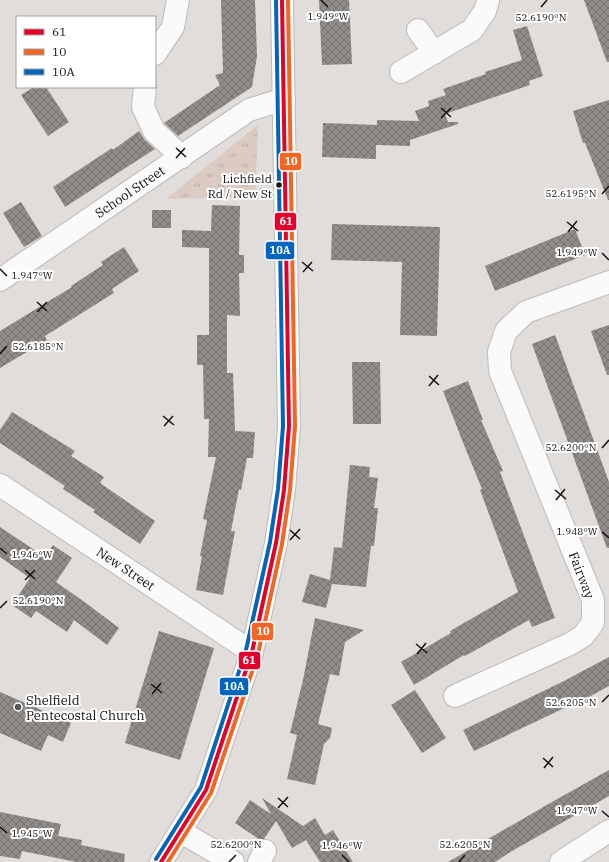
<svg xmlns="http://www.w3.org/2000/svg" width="609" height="862" font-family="'IBM Plex Serif',serif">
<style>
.grass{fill:url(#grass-tufts)}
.building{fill:url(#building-cross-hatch)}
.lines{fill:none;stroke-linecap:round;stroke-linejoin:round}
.minor-casing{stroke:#bdbab9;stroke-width:24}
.trunk-casing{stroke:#bdbab9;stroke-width:24}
.minor{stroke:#fafafa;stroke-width:22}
.trunk{stroke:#fafafa;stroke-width:22}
.bus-1-casing{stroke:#fff;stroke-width:7}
.bus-2-casing{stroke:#fff;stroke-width:7}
.bus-3-casing{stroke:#fff;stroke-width:7}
.bus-1{stroke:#e4002b;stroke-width:4}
.bus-2{stroke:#f26522;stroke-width:4}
.bus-3{stroke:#0065bd;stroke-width:4}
.ticks{fill:none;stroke:#141110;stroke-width:1.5}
.bus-dot{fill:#141110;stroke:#fff;stroke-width:1.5}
.poi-dot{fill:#5c5857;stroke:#fff;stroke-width:1.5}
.labels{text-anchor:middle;stroke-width:4;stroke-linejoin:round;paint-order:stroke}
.bus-label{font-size:12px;fill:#141110;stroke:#fff;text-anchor:end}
.street-label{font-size:13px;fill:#141110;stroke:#fff}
.poi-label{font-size:13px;fill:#141110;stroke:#fff;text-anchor:start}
.ticks-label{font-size:10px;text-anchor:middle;fill:#141110;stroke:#fff;stroke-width:4;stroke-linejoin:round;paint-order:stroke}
.line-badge{stroke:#fff;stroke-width:1.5}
.badge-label{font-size:11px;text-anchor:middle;font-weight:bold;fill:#fff}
</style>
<defs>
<pattern id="grass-tufts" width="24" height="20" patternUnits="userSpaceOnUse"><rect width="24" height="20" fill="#dbcbc3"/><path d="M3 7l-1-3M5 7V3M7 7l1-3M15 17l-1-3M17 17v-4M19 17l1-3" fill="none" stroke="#bbada6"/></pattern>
<pattern id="building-cross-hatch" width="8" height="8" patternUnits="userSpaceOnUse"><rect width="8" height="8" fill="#8f8c8a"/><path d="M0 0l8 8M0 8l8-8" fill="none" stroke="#74716f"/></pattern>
</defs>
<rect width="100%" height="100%" fill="#e1dddb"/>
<path class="grass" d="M258 125 255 197 166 199Z"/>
<g class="building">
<path d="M221 0H255L257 56 252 87 178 136 164 123 220 85 215 75 223 73Z"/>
<path d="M319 0H349L352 64 322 65Z"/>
<path d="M584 0H609V62H607Z"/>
<path d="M527 26 543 76 529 81 530 85 445 114 448 122H458V124L410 140V146L376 145V159L322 157 323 123 377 125V120L419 121 415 111 429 106 428 101 446 95 443 89 486 74 485 72 522 60 513 30Z"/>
<path d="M34 87H46L69 122 48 136 21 95Z"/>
<path d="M609 100V200H608L585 143H583L573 111Z"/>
<path d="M139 131 145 140 155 149 65 207 53 187 112 148 113 150Z"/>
<path d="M21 202 42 236 24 247 3 213Z"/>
<path d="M212 205 240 206 239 255H244V273H239L240 316 227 315V373H233L235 431 255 432 253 458H247L241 490 239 489 231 531H235L223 595 196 590 202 556H200L207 520 203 519 216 457H208L209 419H204L203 365H197V335H209V248L182 247V230L211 231Z"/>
<rect x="152" y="210" width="19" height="18"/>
<path d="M332 224 440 227 437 336 400 335 402 262 331 260Z"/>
<path d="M575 229 585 255 495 291 485 266Z"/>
<path d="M124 247 139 271 112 289 114 293 45 336 47 340 0 368V331L72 287 71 286 103 265 101 262Z"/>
<path d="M609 325V375H607L591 331Z"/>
<path d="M555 335 609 482V548H607L532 344Z"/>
<path d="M352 362H380L381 424H353Z"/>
<path d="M468 381 483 420H481L503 471 500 472 555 618 532 627 529 620 465 656 464 655 414 685 401 662 451 633 450 631 518 592 480 490 482 489 462 440 443 391Z"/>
<path d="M12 412 75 451 71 456 104 477 100 483 155 521 140 544 93 512 95 510 63 489 65 486 0 443V430Z"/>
<path d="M350 465 370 467 369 477 378 478 374 508H378L374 546H371L366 587 332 584 326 608 302 602 310 574 330 580 334 547 342 548Z"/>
<path d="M0 527 45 557 53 545 72 558 56 582 86 603 119 628 107 645 74 620 67 632 36 611 31 618 12 605 30 578 0 557Z"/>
<path d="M315 618 364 630 345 642 339 676 330 674 318 724 332 728 330 738 324 744 315 785 287 779 297 735 290 733 303 680Z"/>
<path d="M159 631 214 648 180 760 125 743Z"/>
<path d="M609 657V686L576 704 575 703 474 751 463 730 564 681Z"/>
<path d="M415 690 446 738 422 753 391 705Z"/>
<path d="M0 692 71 723 63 742 48 735 41 751 0 733Z"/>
<path d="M609 770V796L512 851 495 862H448L552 802Z"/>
<path d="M262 798 303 826 315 818 325 835 333 830 353 862H320L306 840 292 848 276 821 264 839 260 840 235 823 250 800 271 814Z"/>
<path d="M0 812 61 824 58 836 82 840 81 845 125 854 124 862H76L22 851 20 859 0 856Z"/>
</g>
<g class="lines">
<defs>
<g id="minor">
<path d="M418 30 434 53"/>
<path d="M155 54 173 27 178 0"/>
<path d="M401 72 472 30 485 11 488 0"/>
<path d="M145 87 143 107 154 131 182 157"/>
<path id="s1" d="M0 280 249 110 284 99"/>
<path id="s2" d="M0 485 252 652"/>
<path d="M455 696 570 644 583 636 593 623V600L500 371 499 352 506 331 526 312 609 282"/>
<path d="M181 832 233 862"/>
<path d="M259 862 265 851"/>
<path d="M561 862 609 831"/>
</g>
<path id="trunk" d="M161 862 206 790 252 652 276 543 284 490 289 426 282 0"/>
</defs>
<use href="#minor" class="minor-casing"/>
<use href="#trunk" class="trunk-casing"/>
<use href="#minor" class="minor"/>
<use href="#trunk" class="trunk"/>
<defs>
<path id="bus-1" d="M161 862 206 790 252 652 276 543 284 490 289 426 282 0"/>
<path id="bus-2" d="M168 862 211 793 258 654 282 544 290 490 295 426 288 0"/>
<path id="bus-3" d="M156 859 201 787 246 650 270 542 278 489 283 426 276 0"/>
</defs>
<use href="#bus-1" class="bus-1-casing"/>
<use href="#bus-2" class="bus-2-casing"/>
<use href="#bus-3" class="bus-3-casing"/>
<use href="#bus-1" class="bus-1"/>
<use href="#bus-2" class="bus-2"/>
<use href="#bus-3" class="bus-3"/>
</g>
<path class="ticks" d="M321 0 328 7M541 7 547 0M441 108 451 117M441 118 451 108M176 148 186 157M176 158 185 148M602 194 609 186M567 222 578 231M568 232 577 221M602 253 609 260M302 262 313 271M0 269 7 276M303 272 312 262M37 302 47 311M37 312 47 302M0 354 7 346M429 376 439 385M429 386 438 375M163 416 174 425M164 426 173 416M602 448 609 440M555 490 566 499M556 500 565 489M290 530 300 539M602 532 609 538M290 540 300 529M0 548 7 554M25 570 35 579M25 580 35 570M0 608 7 601M416 644 427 653M417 654 426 643M151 684 162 693M152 694 161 683M602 702 609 695M543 758 553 767M544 768 553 757M278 798 288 807M278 808 288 797M602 811 609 817M0 827 7 833M342 855 349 862M229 862 236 855M459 862 465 855"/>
<circle class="bus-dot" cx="279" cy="185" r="3.5"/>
<circle class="poi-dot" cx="18" cy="707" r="4"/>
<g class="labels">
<g class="bus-label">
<text x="272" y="183">Lichfield<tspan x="272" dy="15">Rd / New St</tspan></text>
</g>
<g class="street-label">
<text dy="5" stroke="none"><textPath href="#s1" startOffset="157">School Street</textPath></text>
<text dy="5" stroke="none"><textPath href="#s2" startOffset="151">New Street</textPath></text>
<text transform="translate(582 575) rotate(69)" y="5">Fairway</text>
</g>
<g class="poi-label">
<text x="26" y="705">Shelfield<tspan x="26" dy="15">Pentecostal Church</tspan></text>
</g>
</g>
<g class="ticks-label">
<text x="328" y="20">1.949°W</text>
<text x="541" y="21">52.6190°N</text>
<text x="571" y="197">52.6195°N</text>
<text x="577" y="256">1.949°W</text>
<text x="32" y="279">1.947°W</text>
<text x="38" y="350">52.6185°N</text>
<text x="571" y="451">52.6200°N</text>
<text x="577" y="535">1.948°W</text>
<text x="32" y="558">1.946°W</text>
<text x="38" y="604">52.6190°N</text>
<text x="571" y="706">52.6205°N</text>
<text x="577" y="814">1.947°W</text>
<text x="32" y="837">1.945°W</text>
<text x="236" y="848">52.6200°N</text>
<text x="465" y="848">52.6205°N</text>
<text x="342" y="849">1.946°W</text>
</g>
<g class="line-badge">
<rect x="279" y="152" width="23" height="19" rx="4" fill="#f26522"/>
<rect x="274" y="212" width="23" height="19" rx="4" fill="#e4002b"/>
<rect x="265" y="241" width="30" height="19" rx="4" fill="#0065bd"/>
<rect x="251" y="622" width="23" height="19" rx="4" fill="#f26522"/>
<rect x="238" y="651" width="23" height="19" rx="4" fill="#e4002b"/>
<rect x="219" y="677" width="30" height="19" rx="4" fill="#0065bd"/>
</g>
<g class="badge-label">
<text x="291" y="165">10</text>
<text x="286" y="225">61</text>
<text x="280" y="254">10A</text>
<text x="263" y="635">10</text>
<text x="249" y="664">61</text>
<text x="234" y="690">10A</text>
</g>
<rect x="16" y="16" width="140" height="72" fill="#ffffff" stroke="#a1a09f"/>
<rect x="24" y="29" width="20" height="6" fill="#e4002b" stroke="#a1a09f"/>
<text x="52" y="36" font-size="12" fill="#141110">61</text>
<rect x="24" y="49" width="20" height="6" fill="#f26522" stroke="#a1a09f"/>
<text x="52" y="56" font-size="12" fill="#141110">10</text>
<rect x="24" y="69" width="20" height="6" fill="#0065bd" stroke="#a1a09f"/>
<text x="52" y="76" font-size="12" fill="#141110">10A</text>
</svg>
